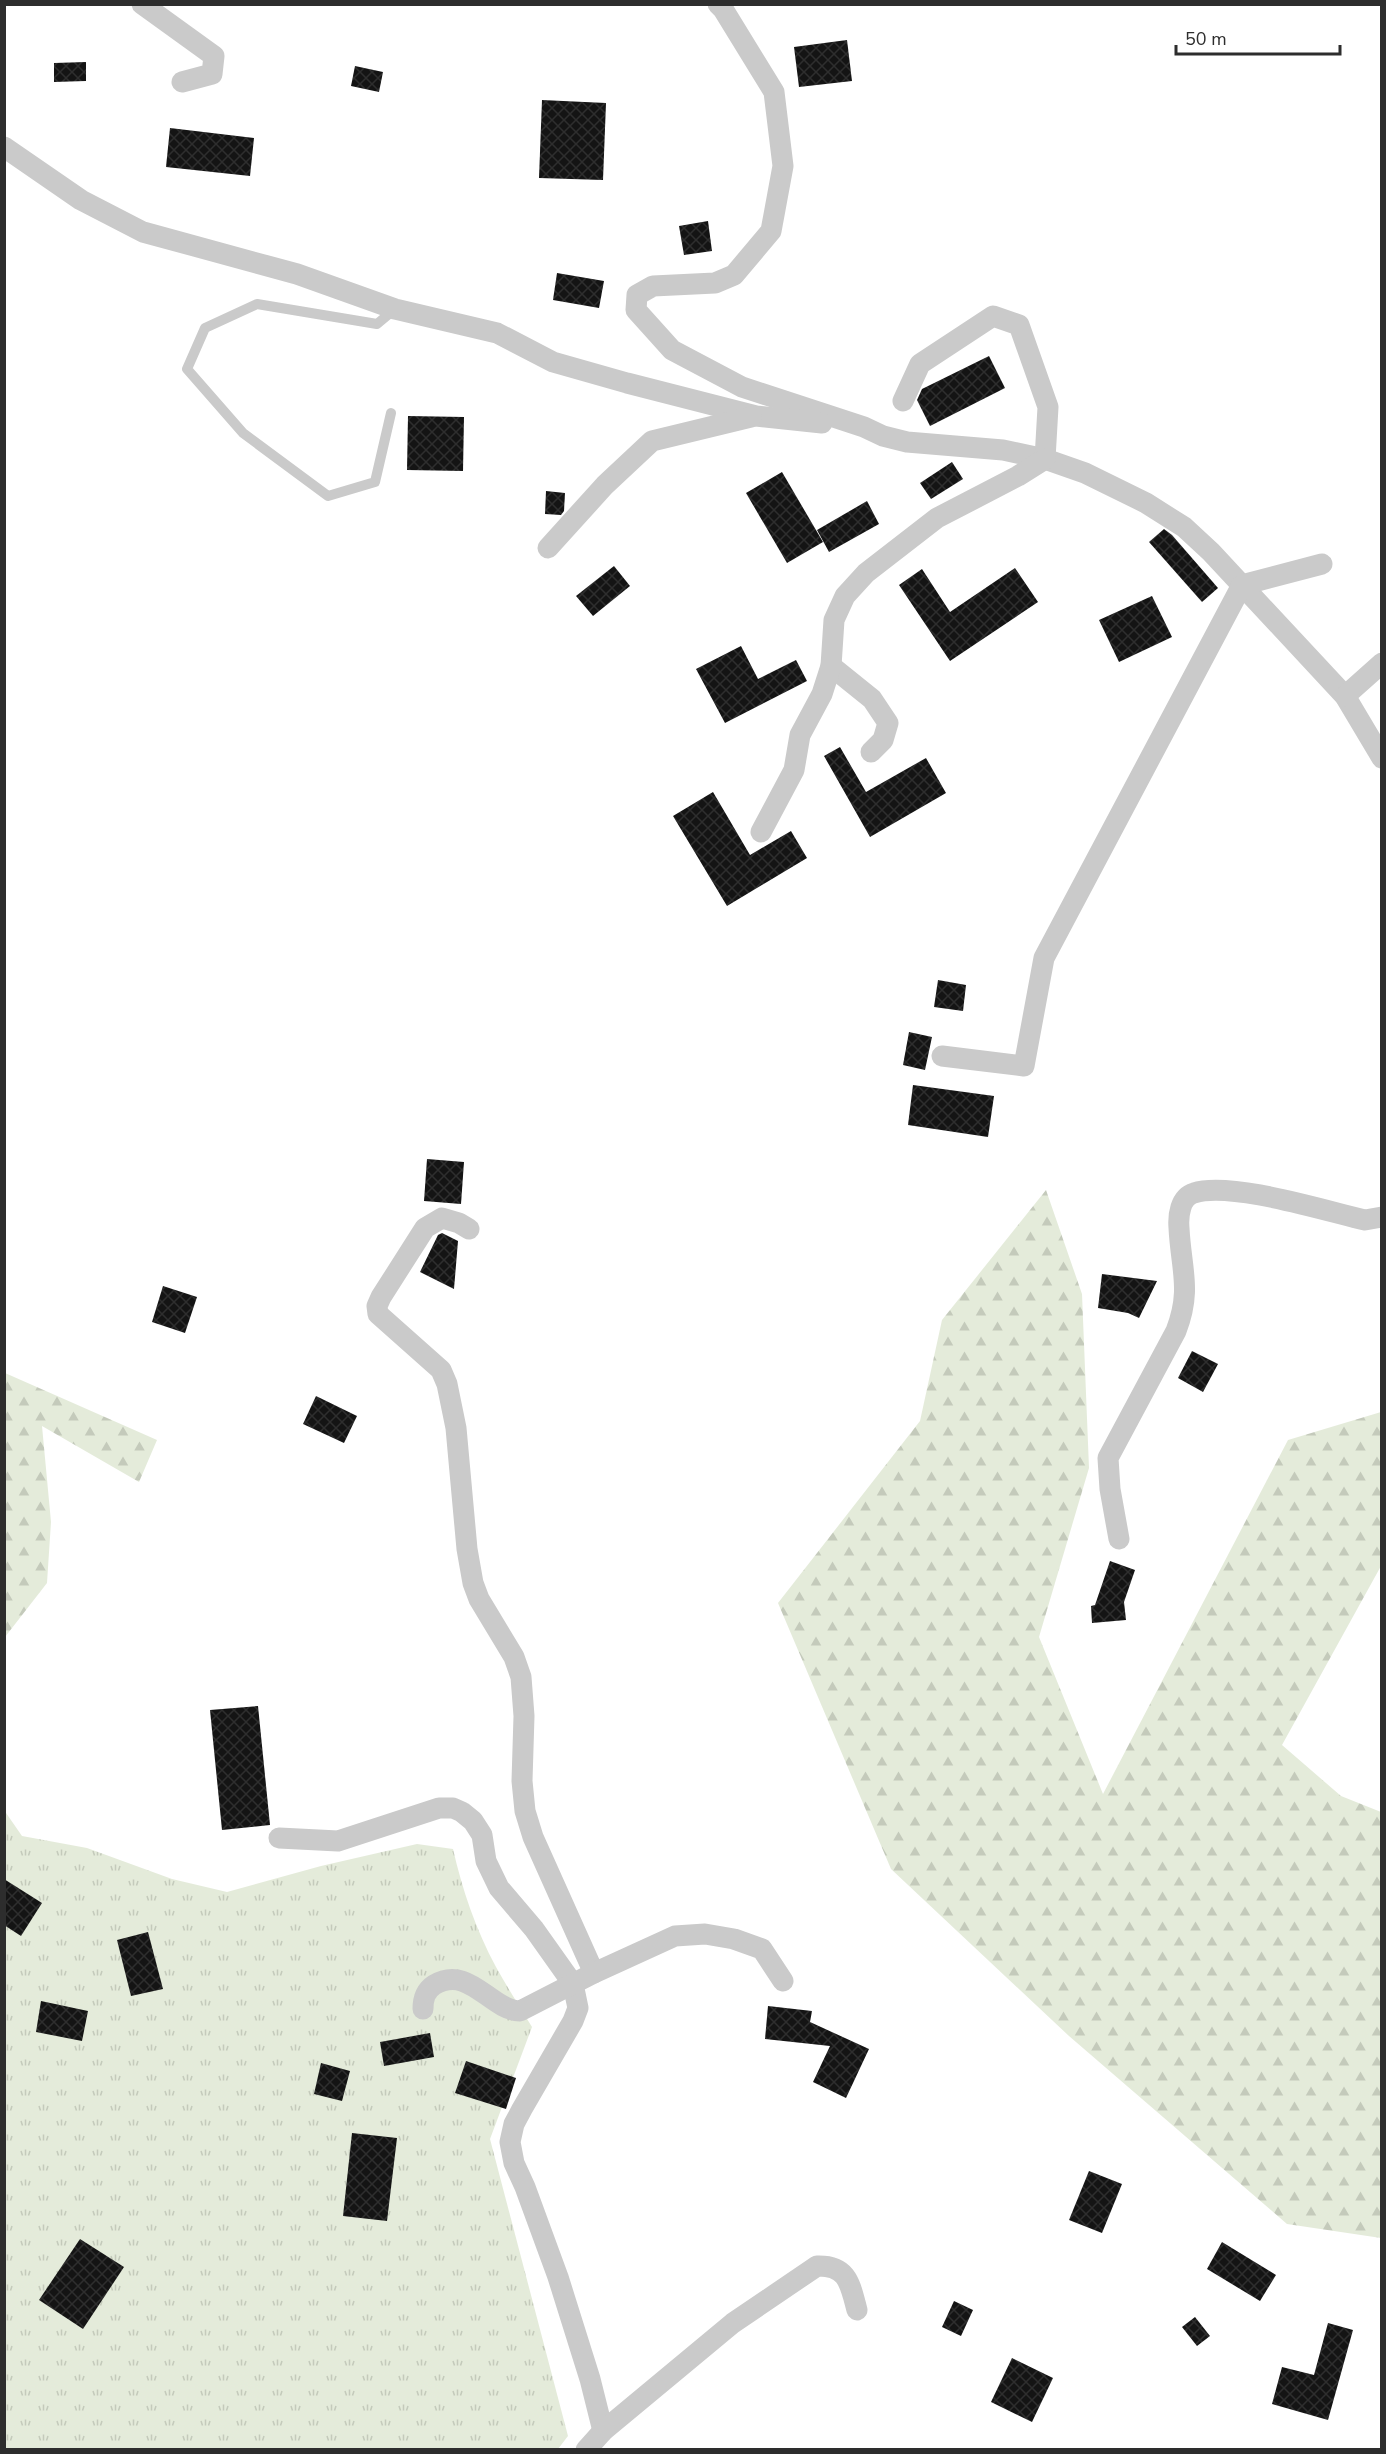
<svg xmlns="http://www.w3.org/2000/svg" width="1386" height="2454" font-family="'Nunito Sans',sans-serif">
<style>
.grass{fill:url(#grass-tufts)}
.forest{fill:url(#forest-firs)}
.building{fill:url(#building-cross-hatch)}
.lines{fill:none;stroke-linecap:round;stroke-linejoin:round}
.service{stroke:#cacaca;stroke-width:10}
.minor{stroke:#cacaca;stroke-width:21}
</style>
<defs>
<pattern id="grass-tufts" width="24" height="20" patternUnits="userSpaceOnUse" patternTransform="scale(1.5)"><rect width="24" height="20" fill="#e4ebda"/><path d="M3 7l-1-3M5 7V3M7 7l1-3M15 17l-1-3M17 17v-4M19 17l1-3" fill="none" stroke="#c4cabb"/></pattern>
<pattern id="forest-firs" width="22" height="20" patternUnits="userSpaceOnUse" patternTransform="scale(1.5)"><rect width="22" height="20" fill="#e4ebda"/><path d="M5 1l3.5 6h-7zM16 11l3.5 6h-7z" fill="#c4cabb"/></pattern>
<pattern id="building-cross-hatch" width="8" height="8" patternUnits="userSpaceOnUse" patternTransform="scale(1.5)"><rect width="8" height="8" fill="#141414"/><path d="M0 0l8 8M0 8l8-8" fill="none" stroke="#2e2e2e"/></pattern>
</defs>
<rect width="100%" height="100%" fill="#fff"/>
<path class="grass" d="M4 1810 22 1836 87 1848 172 1879 227 1892 321 1866 417 1844 453 1849C462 1889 476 1930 496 1967 507 1987 520 2007 532 2027L490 2139 568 2436 558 2449H5Z"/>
<g class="forest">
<path d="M1046 1190 1082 1294 1089 1468 1039 1637 1103 1794 1288 1440 1381 1412V1566L1282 1745 1341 1796 1381 1812V2238L1287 2224 1069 2036 891 1869 778 1603 920 1421 942 1320Z"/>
<path d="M5 1373 157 1440 139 1482 42 1426 51 1522 47 1583 5 1637Z"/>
</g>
<g class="building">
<path d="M847 40 852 81 799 87 794 47Z"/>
<path d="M86 62V81L54 82V63Z"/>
<path d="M355 66 383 72 379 92 351 86Z"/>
<path d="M542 100 606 103 603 180 539 178Z"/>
<path d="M170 128 254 138 250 176 166 167Z"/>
<path d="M708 221 712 251 684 255 679 226Z"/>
<path d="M557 273 604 281 599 308 553 300Z"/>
<path d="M989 356 1005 388 930 426 917 400 922 389Z"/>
<path d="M408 416 464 417 463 471 407 470Z"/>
<path d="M952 462 963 479 931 499 920 483Z"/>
<path d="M782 472 823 542 787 563 746 493Z"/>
<path d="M546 491 565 493 564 511 561 515 545 514Z"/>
<path d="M867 501 879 524 829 552 817 530Z"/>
<path d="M1164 529 1172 535 1218 588 1202 602 1149 542Z"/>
<path d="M614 566 630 586 593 616 576 596Z"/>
<path d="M1015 568 1038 602 950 661 899 585 922 569 950 612Z"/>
<path d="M1152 596 1172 637 1119 662 1099 620Z"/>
<path d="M741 646 758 679 796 660 807 681 725 723 696 669Z"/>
<path d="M840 747 866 792 926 758 946 793 870 837 824 756Z"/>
<path d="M713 792 750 855 791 831 807 858 727 906 673 816Z"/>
<path d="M938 980 966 985 963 1011 934 1007Z"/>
<path d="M909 1032 932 1037 925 1070 903 1065Z"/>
<path d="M913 1085 994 1096 988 1137 908 1125Z"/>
<path d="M427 1159 464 1162 461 1204 424 1201Z"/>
<path d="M442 1233 458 1241 454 1289 420 1272 438 1235Z"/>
<path d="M1102 1274 1157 1281 1139 1318 1128 1313 1098 1308Z"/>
<path d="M163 1286 197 1297 185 1333 152 1322Z"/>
<path d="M1192 1351 1218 1364 1203 1392 1178 1378Z"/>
<path d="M316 1396 357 1416 344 1443 303 1424Z"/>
<path d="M1110 1561 1135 1570 1124 1602 1126 1620 1092 1623 1091 1606 1095 1605Z"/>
<path d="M258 1706 270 1825 222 1830 210 1710Z"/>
<path d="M4 1879 42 1903 21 1936 4 1925Z"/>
<path d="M148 1932 163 1989 131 1996 117 1940Z"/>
<path d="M41 2001 88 2011 82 2041 36 2032Z"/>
<path d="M768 2006 812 2011 810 2022 869 2049 846 2098 813 2082 830 2046 765 2039Z"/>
<path d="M430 2033 434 2057 384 2066 380 2042Z"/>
<path d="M466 2061 516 2078 506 2109 455 2093Z"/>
<path d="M321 2063 350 2071 342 2101 314 2094Z"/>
<path d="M352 2133 397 2138 387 2221 343 2216Z"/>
<path d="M1089 2171 1122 2184 1102 2233 1069 2220Z"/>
<path d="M80 2239 124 2267 83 2329 39 2300Z"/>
<path d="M1222 2242 1276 2275 1260 2301 1207 2269Z"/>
<path d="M954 2301 973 2310 961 2336 942 2327Z"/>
<path d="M1195 2317 1210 2336 1197 2346 1182 2327Z"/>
<path d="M1328 2323 1353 2330 1328 2420 1272 2404 1282 2367 1314 2375Z"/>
<path d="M1012 2358 1053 2378 1032 2422 991 2402Z"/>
</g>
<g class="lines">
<path class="service" d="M391 413 375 482 328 496 243 433 187 369 205 328 257 304 377 324 395 309"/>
<g class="minor">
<path d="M142 4 214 56 212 74 182 82"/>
<path d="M718 4 723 9 774 92 783 166 771 231 734 275 715 283 653 286 637 295 636 310 672 350 742 387 864 427 883 436 907 442 1003 450 1045 459 1085 473 1146 503 1184 527 1211 552 1345 696 1382 758"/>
<path d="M4 147 81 200 143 232 297 274 395 309 497 333 553 362 627 383 756 416 822 423"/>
<path d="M903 401 920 364 993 316 1019 325 1048 407 1045 459"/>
<path d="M548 548 605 485 652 441 751 417"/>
<path d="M831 666 872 699 888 723 883 740 871 752"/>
<path d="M1345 696 1382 663"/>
<path d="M761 832 794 770 800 735 822 694 831 666 834 620 845 596 866 573 937 518 1018 476 1045 459"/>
<path d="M942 1056 1024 1066 1044 958 1242 585 1322 564"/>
<path d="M469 1229 459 1223 442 1218 425 1228 381 1297 377 1306 378 1314 441 1370 447 1384 456 1428 467 1549 473 1583 479 1599 514 1657 521 1677 524 1716 522 1781 525 1811 533 1837 594 1973"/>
<path d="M1119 1539 1110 1489 1108 1458 1176 1331C1192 1290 1181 1269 1179 1228 1178 1216 1180 1197 1194 1193 1230 1181 1326 1211 1365 1220L1382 1217"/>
<path d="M279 1838 338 1841 439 1808H453L462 1812 473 1821 482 1835 486 1861 499 1888 534 1929 573 1984 578 2008 573 2021 522 2109 514 2124 510 2142 514 2163 525 2187 558 2277 590 2379 603 2431"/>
<path d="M423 2009C423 1999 425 1991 434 1985 469 1964 490 2010 520 2011L594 1973 675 1936 705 1934 734 1939 762 1949 783 1981"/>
<path d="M586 2450 603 2431 733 2323 817 2266C848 2265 850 2284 857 2310"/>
</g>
</g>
<rect width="1386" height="2454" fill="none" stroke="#2d2d2d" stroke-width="12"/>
<path d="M1176 45v9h164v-9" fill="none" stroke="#2d2d2d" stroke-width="3"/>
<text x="1185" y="45" font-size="18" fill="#2d2d2d" stroke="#ffffff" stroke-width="4.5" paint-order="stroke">50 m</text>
</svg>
